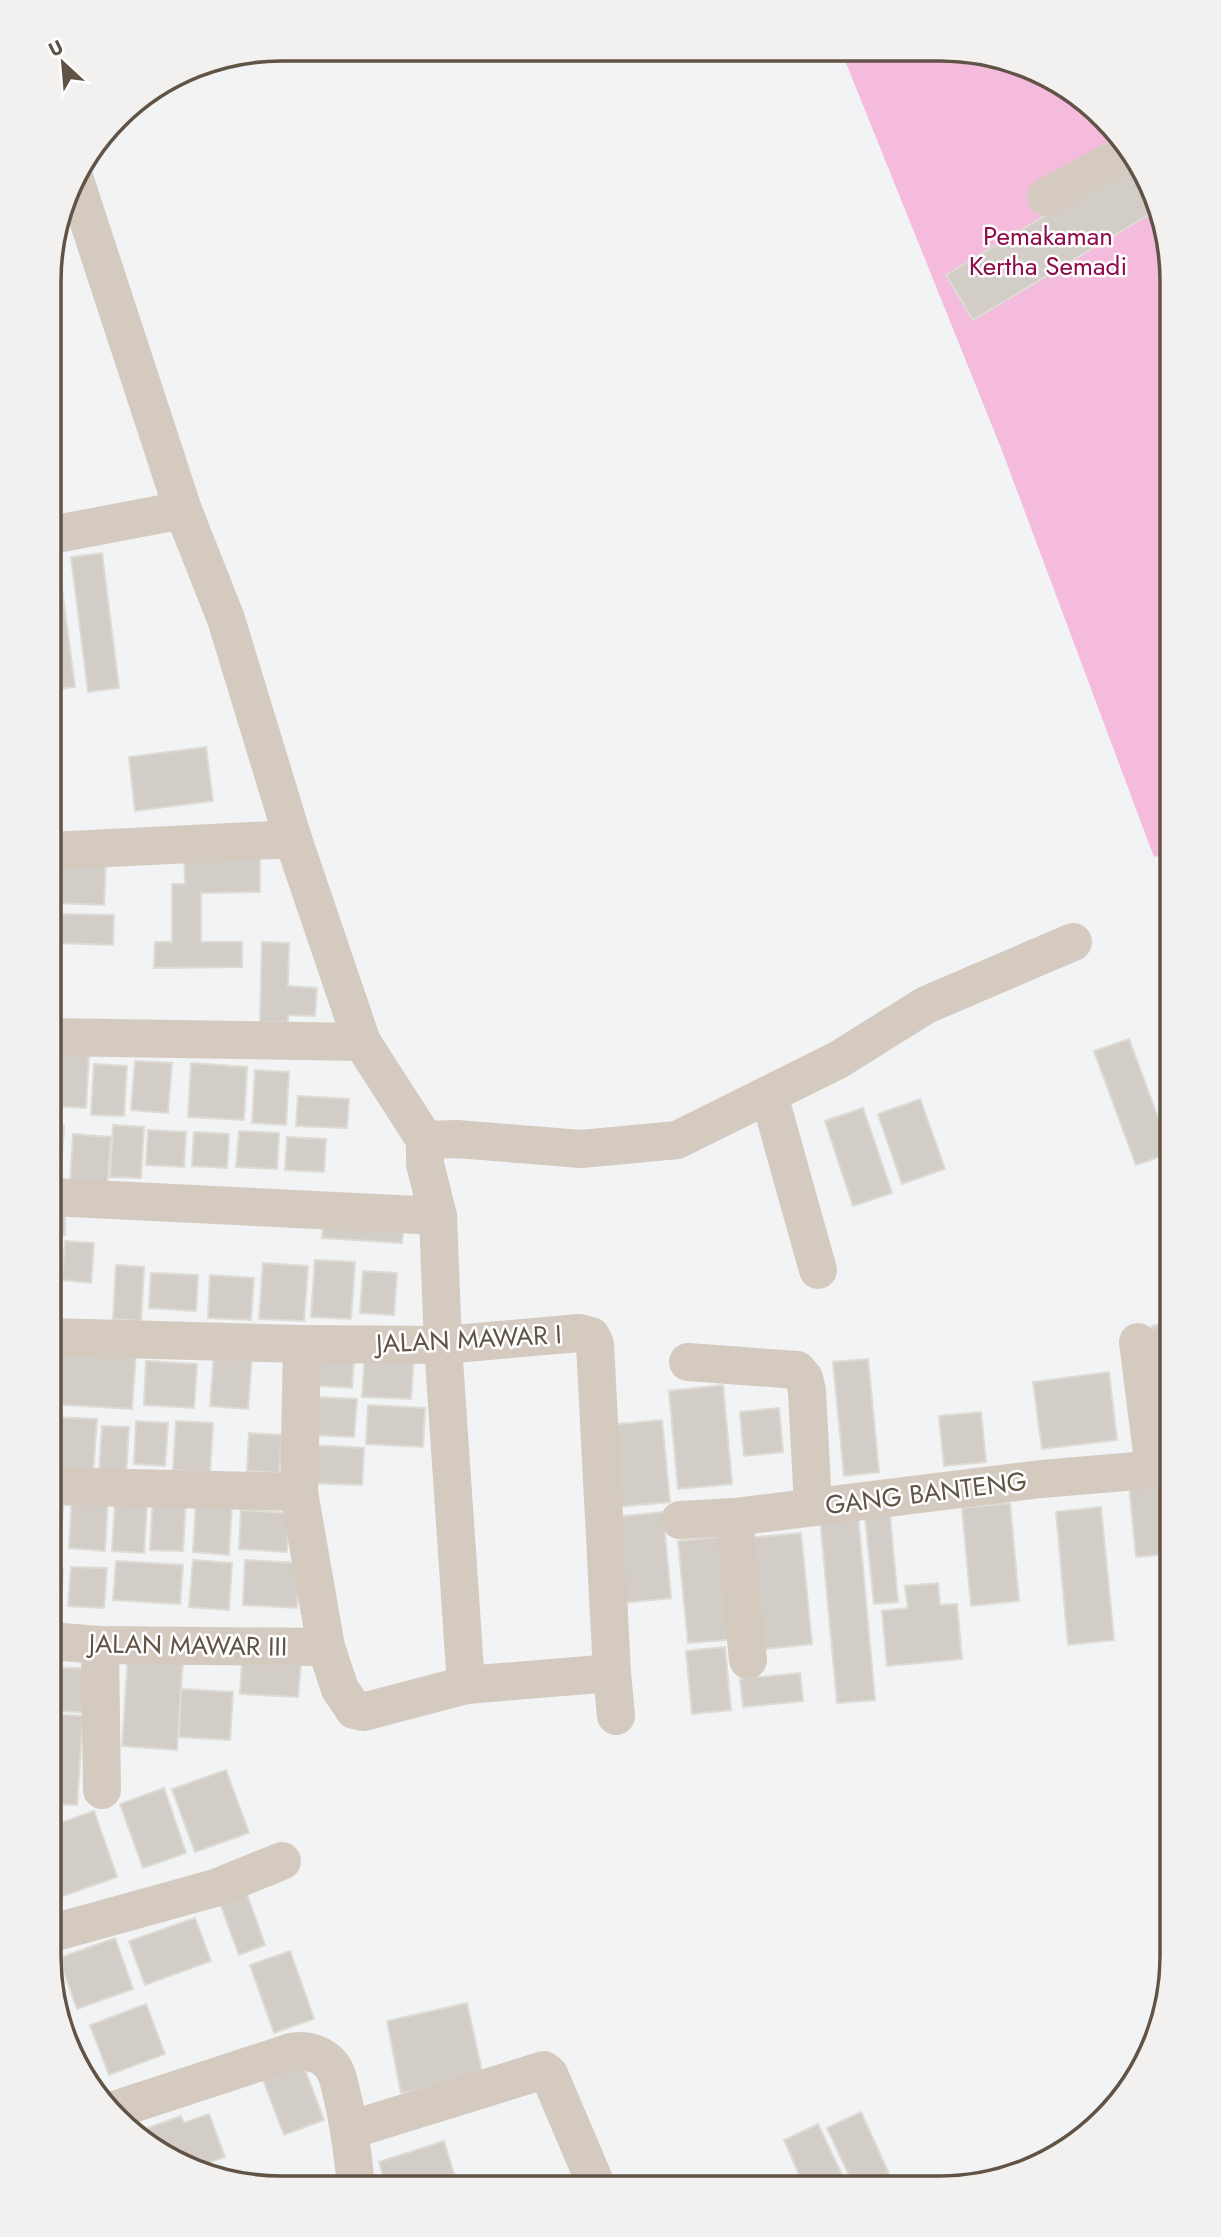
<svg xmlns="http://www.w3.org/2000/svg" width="1221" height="2237" font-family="Jost,sans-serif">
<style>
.green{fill:#f5bbdd}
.building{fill:#d2cec7;stroke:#dddbd4;stroke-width:2}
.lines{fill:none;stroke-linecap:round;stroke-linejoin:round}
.minor{stroke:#d4cac0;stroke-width:38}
.labels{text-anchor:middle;stroke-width:5;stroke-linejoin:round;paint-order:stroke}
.park-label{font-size:26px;fill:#8d0c49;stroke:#fff}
.street-label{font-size:26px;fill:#615446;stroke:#fff}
.rim{fill:none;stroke:#615446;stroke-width:3.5}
</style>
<rect width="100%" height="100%" fill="#f1f3f4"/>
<path class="green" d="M842 53H985L1093 106 1160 206 1172 281V852L1154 857 1001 448Z"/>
<g class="building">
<path d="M1131 164 1160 208 973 320 946 275Z"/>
<path d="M57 550 75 687 50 690 51 551Z"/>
<path d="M102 553 119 688 88 692 71 557Z"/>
<path d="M206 747 213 801 135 811 129 757Z"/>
<path d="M260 852V892L201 893V942H242V967L154 968 155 942H172V884H185L184 853Z"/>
<path d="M59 856 106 858 104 905 57 903Z"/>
<path d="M58 914 114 915 113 945 57 943Z"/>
<path d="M262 942 289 943 288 986 317 988 315 1016 288 1015V1022H260Z"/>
<path d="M1129 1039 1171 1153 1136 1165 1094 1051Z"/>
<path d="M50 1049 89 1051 86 1108 50 1106Z"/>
<path d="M135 1061 172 1063 168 1113 131 1110Z"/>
<path d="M191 1063 247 1067 244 1120 188 1117Z"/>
<path d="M94 1064 127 1066 124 1116 91 1115Z"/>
<path d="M255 1070 289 1072 286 1125 252 1123Z"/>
<path d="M298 1096 349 1099 347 1128 296 1126Z"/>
<path d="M920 1099 945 1169 902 1184 878 1114Z"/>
<path d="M863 1108 892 1193 853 1206 825 1121Z"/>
<path d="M50 1125 64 1126 60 1183H50Z"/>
<path d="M113 1125 144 1127 141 1178 110 1177Z"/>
<path d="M148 1130 186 1132 184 1167 146 1165Z"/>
<path d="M239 1131 279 1133 277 1169 236 1167Z"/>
<path d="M194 1132 229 1134 227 1168 192 1166Z"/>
<path d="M73 1134 111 1137 107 1187 70 1185Z"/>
<path d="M287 1137 326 1139 324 1172 285 1170Z"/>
<rect x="50" y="1204" width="15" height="31"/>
<path d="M323 1220 404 1224 402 1243 322 1238Z"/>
<path d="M65 1241 94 1243 91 1283 62 1280Z"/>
<path d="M315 1260 355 1262 351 1319 311 1317Z"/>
<path d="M263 1263 308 1266 304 1321 259 1319Z"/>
<path d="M116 1265 144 1267 141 1321 113 1319Z"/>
<path d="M363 1271 397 1273 394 1315 360 1313Z"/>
<path d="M151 1273 198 1275 196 1311 149 1308Z"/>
<path d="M210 1275 254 1278 251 1320 208 1318Z"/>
<path d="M1172 1322V1364L1160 1366 1152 1326Z"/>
<path d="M50 1347 136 1352 132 1409 50 1404Z"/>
<path d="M365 1353 414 1356 411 1399 362 1397Z"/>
<path d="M214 1354 252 1356 248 1409 210 1406Z"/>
<path d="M310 1354 354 1356 352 1388 308 1385Z"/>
<path d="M868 1359 879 1472 844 1476 833 1362Z"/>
<path d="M146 1361 197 1364 194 1408 144 1405Z"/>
<path d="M1109 1372 1117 1440 1042 1449 1033 1382Z"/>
<path d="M723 1385 732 1484 678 1489 669 1391Z"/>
<path d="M312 1397 357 1399 354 1437 310 1435Z"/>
<path d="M368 1405 425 1408 423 1447 366 1444Z"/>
<path d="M779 1408 783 1452 744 1456 740 1412Z"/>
<path d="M981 1412 986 1462 944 1466 939 1416Z"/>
<path d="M53 1417 97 1419 93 1473 50 1471Z"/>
<path d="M662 1420 670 1502 617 1507 609 1425Z"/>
<path d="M136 1421 168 1423 165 1466 134 1464Z"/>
<path d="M176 1421 213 1423 210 1472 173 1470Z"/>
<path d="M102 1426 129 1427 126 1476 99 1474Z"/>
<path d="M249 1433 282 1435 279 1473 247 1471Z"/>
<path d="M311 1445 364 1448 362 1485 309 1483Z"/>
<path d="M1160 1470 1169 1554 1136 1557 1128 1474Z"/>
<path d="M50 1494 64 1495 60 1549 49 1548Z"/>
<path d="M72 1494 108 1497 105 1551 69 1548Z"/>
<path d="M153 1496 186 1498 183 1551 150 1550Z"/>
<path d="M196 1500 232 1502 229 1555 193 1552Z"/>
<path d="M115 1502 147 1503 144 1553 112 1551Z"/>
<path d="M1010 1503 1019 1601 971 1606 962 1508Z"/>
<path d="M1101 1507 1114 1640 1068 1645 1056 1512Z"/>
<path d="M241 1510 289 1513 287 1552 239 1549Z"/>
<path d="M663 1512 671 1598 623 1603 615 1517Z"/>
<path d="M858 1514 875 1700 837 1703 820 1518Z"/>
<path d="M890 1515 898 1602 874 1604 865 1517Z"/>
<path d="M801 1533 812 1644 756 1650 745 1538Z"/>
<path d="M727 1536 737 1639 688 1643 678 1541Z"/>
<path d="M193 1560 232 1563 229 1610 189 1607Z"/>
<path d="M245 1560 300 1563 297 1608 243 1605Z"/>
<path d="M116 1561 183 1565 180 1604 113 1600Z"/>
<path d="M71 1567 107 1568 104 1608 68 1606Z"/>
<path d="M49 1569 63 1570 61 1607 49 1606Z"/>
<path d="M938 1583 940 1605 957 1604 962 1659 887 1666 882 1611 908 1608 905 1586Z"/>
<path d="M243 1647 302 1651 298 1697 240 1694Z"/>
<path d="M725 1647 731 1710 692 1714 686 1651Z"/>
<path d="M128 1656 183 1659 177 1750 122 1746Z"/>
<path d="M49 1667 94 1669 91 1713 49 1710Z"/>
<path d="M800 1673 803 1701 743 1707 740 1679Z"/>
<path d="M181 1689 233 1692 230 1740 179 1737Z"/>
<path d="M49 1714 83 1716 77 1805 49 1804Z"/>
<path d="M226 1770 249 1833 195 1852 172 1789Z"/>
<path d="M164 1788 186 1853 143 1868 120 1804Z"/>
<path d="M94 1811 117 1877 49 1901V1827Z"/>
<path d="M244 1886 265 1945 239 1955 217 1895Z"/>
<path d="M195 1918 211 1961 145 1985 129 1941Z"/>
<path d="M115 1938 133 1989 77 2009 59 1958Z"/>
<path d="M290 1951 314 2019 274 2033 250 1965Z"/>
<path d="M51 1959 70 2013 59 2016 50 1960Z"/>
<path d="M467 2003 483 2076 401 2093 387 2021Z"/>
<path d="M146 2004 165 2054 109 2075 90 2025Z"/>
<path d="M299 2054 324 2120 284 2135 259 2069Z"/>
<path d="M861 2112 890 2176 865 2188H855L827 2128Z"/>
<path d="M209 2114 225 2157 199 2166 201 2173 192 2170 141 2139 139 2131 181 2116 184 2123Z"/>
<path d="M818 2124 848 2188H805L784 2140Z"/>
<path d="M444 2141 458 2187 386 2186 379 2162Z"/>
<path d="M962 2176 965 2184 926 2188Z"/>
</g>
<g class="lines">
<g class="minor">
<path d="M74 177 183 510 226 619 293 839 362 1042 425 1140V1164L438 1216 443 1345 466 1685"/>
<path d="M1046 197 1125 154"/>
<path d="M51 535 183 510"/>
<path d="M50 851 293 839"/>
<path d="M50 1037 362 1042"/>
<path d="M769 1095 818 1270"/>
<path d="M425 1140 457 1139 581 1149 677 1140 838 1060 926 1005 1073 942"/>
<path d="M50 1197 438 1216"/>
<path d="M50 1337 302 1344 443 1345 579 1333 591 1336 595 1344 612 1673 616 1716"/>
<path d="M1138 1342 1154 1469"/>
<path d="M302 1344 299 1492 326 1647 340 1689 354 1710 363 1712 466 1685 612 1673"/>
<path d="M688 1362 797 1370 804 1378 807 1391 813 1507"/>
<path d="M50 1486 299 1492"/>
<path d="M734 1517 748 1660"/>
<path d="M680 1520 734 1517 1041 1479 1172 1468"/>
<path d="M49 1641 100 1645 326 1647"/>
<path d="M100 1645 102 1790"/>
<path d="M49 1934 215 1888 282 1861"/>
<path d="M114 2110 291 2052C308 2048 329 2056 336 2073 339 2080 340 2088 342 2095 349 2125 353 2155 356 2186"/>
<path d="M350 2130 544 2070 549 2074 597 2187"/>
</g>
</g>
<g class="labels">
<g class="park-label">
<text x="1048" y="245">Pemakaman<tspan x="1048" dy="30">Kertha Semadi</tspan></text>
</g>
<g class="street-label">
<text transform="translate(469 1339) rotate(-3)" y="9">JALAN MAWAR I</text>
<text transform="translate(926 1493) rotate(-7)" y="9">GANG BANTENG</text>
<text transform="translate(188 1645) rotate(1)" y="9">JALAN MAWAR III</text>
</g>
</g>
<path d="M0 0H1221V2237H0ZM281 61H940A220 220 0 0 1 1160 281V1956A220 220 0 0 1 940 2176H281A220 220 0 0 1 61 1956V281A220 220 0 0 1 281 61Z" fill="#f2f1f0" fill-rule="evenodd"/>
<path class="rim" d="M281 61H940A220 220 0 0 1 1160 281V1956A220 220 0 0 1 940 2176H281A220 220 0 0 1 61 1956V281A220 220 0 0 1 281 61Z"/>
<g transform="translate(63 63) rotate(334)" stroke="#ffffff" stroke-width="5" paint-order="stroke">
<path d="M0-5L12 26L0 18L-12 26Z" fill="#615446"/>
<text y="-10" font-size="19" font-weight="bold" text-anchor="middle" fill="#615446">U</text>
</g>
</svg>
